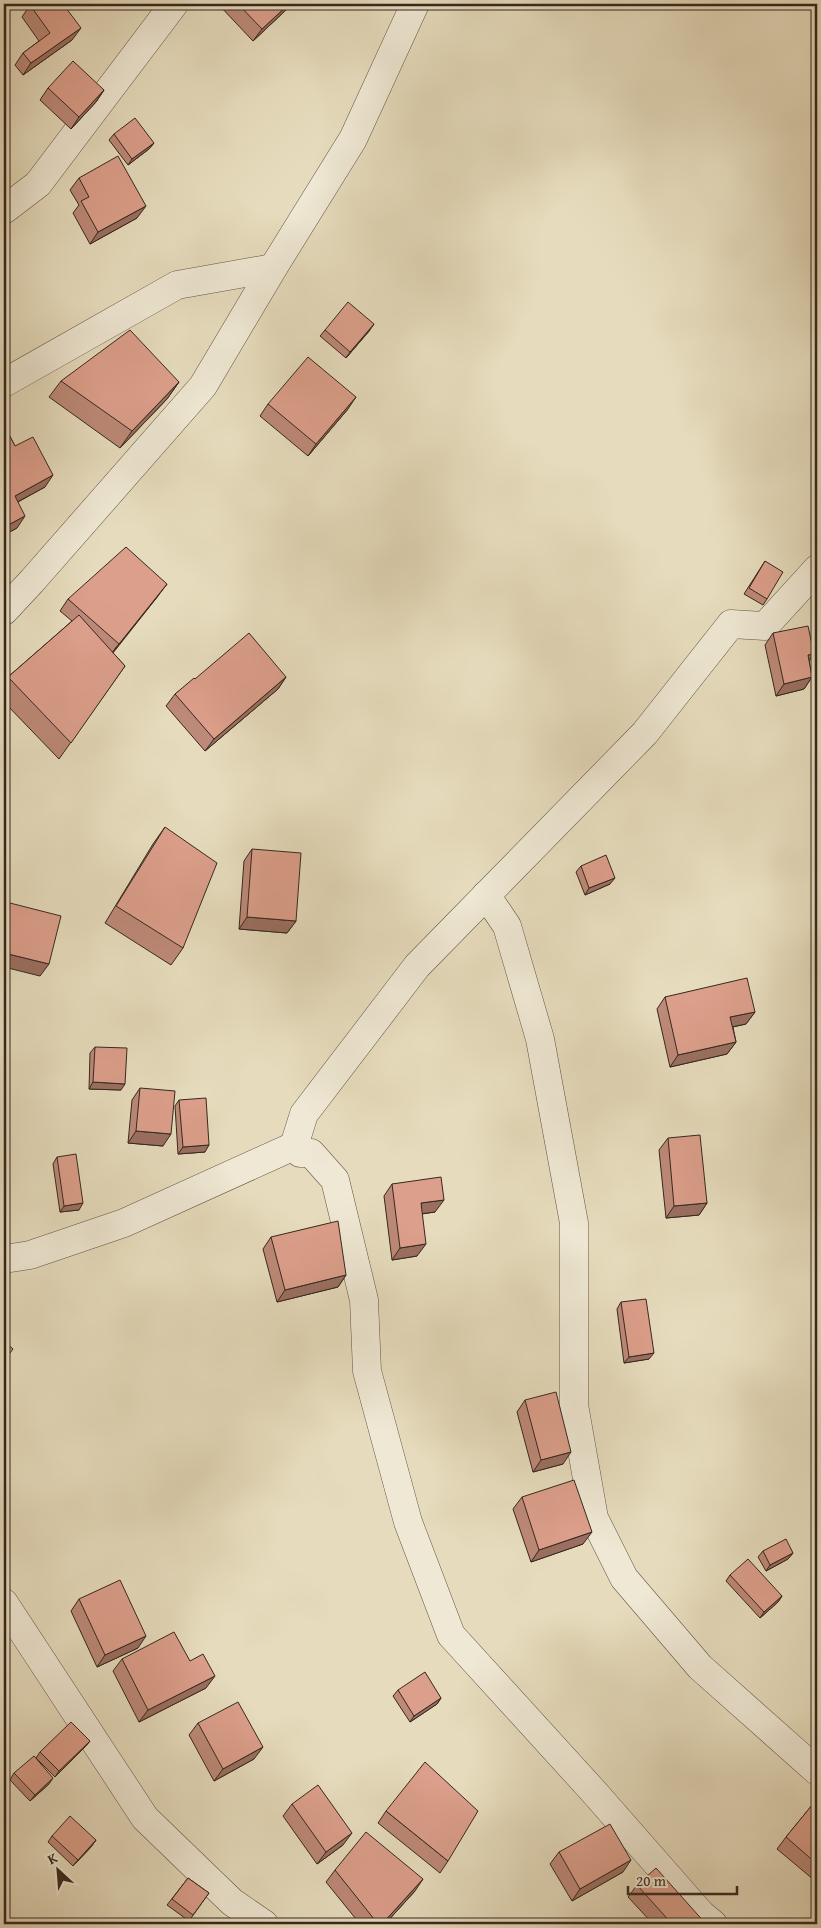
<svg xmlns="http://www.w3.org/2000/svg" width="821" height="1928" font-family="'Gentium Book Plus',serif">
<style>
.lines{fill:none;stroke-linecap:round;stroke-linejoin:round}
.minor-casing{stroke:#625446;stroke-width:29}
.minor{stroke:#efe8d4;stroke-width:28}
.wall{fill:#bd8978;stroke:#36271f}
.shaded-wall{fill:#9a6f61;stroke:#36271f}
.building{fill:#dc9f8b;stroke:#36271f}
</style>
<rect width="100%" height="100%" fill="#e6dcbd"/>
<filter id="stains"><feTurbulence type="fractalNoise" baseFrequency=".004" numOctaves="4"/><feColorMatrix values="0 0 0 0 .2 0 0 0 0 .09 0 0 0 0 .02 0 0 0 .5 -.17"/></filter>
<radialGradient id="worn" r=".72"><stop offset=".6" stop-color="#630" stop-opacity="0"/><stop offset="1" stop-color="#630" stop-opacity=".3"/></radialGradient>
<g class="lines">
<defs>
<g id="minor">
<path d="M4 210 38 184 174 4"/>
<path d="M4 383 177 285 273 268"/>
<path d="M4 611 32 581 203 386 273 268 353 139 415 4"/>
<path d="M486 895 507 926 540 1039 574 1223V1405L594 1518 624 1578 700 1667 817 1771"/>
<path d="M294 1146 300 1153H311L335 1180 364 1300 367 1371 408 1522 451 1635 594 1792 701 1914 713 1924"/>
<path d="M4 1259 30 1255 124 1223 294 1146 304 1114 417 966 645 733 731 624 765 626 817 569"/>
<path d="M4 1603 145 1818 232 1902 264 1924"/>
</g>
</defs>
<use href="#minor" class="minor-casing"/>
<use href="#minor" class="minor"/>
</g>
<g class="wall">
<path d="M218 4H291L286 10 253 41Z"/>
<path d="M30 5 72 40 23 75 15 65 23 53 39 41 22 17Z"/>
<path d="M48 88 104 90 96 102 71 129 40 100Z"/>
<path d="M114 134 154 143 149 149 128 165 109 140Z"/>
<path d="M79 178 137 218 90 244 73 213 79 205 70 190Z"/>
<path d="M325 330H370L346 358 320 336Z"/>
<path d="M61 381 179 382 167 399 120 448 49 397Z"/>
<path d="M268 404 348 409 308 456 260 416Z"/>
<path d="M4 425 15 446 45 487 18 502 17 528 4 535Z"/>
<path d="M765 561 767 599 763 605 744 594Z"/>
<path d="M158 596 113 653 125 666 59 759 4 702V684L8 677 72 621 60 611 68 599Z"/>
<path d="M773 633 814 654 809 661 812 677 804 689 776 696 765 645Z"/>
<path d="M286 677 278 689 205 751 166 706 175 694 195 679Z"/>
<path d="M165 827 183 948 171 965 105 923 153 844Z"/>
<path d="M252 849 296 921 287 933 239 929 244 861Z"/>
<path d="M581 866 610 884 585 895 576 872Z"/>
<path d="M665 997 755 1012 746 1024 733 1027 736 1042 727 1054 670 1067 657 1009Z"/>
<path d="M95 1047 121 1090 89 1089 90 1053Z"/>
<path d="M140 1088 163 1146 128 1143 132 1100Z"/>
<path d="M179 1100 205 1152 178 1154 175 1106Z"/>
<path d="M668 1138 707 1203 699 1215 666 1218 659 1150Z"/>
<path d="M57 1157 79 1210 60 1212 53 1164Z"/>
<path d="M392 1184 435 1212 422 1214 417 1256 392 1260 384 1196Z"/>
<path d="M271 1237 346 1275 338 1287 277 1302 263 1249Z"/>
<path d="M621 1302 649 1359 624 1363 617 1309Z"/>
<path d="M525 1400 563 1464 533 1472 517 1412Z"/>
<path d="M522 1497 583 1544 531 1562 513 1509Z"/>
<path d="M763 1551 793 1553 788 1559 766 1571 758 1557Z"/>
<path d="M730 1575 782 1596 778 1602 760 1618 726 1581Z"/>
<path d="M79 1599 138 1648 97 1667 71 1611Z"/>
<path d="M122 1659 190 1661 206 1688 139 1722 113 1671Z"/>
<path d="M398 1690 441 1698 437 1704 410 1722 393 1696Z"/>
<path d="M198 1723 254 1759 214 1781 189 1735Z"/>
<path d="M90 1741 85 1747 55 1777 36 1758 40 1752Z"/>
<path d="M14 1773 49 1784 30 1801 10 1780Z"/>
<path d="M817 1799V1877L814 1880 777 1849 786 1837Z"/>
<path d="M292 1804 343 1845 317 1864 283 1816Z"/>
<path d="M386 1811 448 1861 440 1873 378 1823Z"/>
<path d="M52 1836 96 1840 91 1847 73 1866 48 1842Z"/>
<path d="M559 1852 623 1872 572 1901 550 1864Z"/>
<path d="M335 1870 415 1891 385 1924H360L326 1882Z"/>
<path d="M188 1878 209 1893 189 1921 167 1905Z"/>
<path d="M637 1885 706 1924H653L628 1897Z"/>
</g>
<g class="shaded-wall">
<path d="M289 4H291L286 10 253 41 262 29Z"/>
<path d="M81 28 72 40 23 75 31 63Z"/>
<path d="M104 90 96 102 71 129 79 117Z"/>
<path d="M154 143 149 149 128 165 132 159Z"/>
<path d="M146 206 137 218 90 244 98 232Z"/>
<path d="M374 324 370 330 346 358 350 352Z"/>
<path d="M179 382 167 399 120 448 132 431Z"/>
<path d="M356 397 348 409 308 456 316 444Z"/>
<path d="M53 475 45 487 6 508 15 496Z"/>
<path d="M25 516 17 528 4 535V531L8 525Z"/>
<path d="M167 584 158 596 110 655 119 644Z"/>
<path d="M814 654 805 666 808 655Z"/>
<path d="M286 677 278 689 205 751 214 739Z"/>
<path d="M812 677 804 689 776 696 784 684Z"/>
<path d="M615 878 610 884 585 895 589 888Z"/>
<path d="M247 917 296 921 287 933 239 929Z"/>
<path d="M4 953 49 964 40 976 4 967Z"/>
<path d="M755 1012 746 1024 722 1029 730 1017Z"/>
<path d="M736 1042 727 1054 670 1067 678 1055Z"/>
<path d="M93 1082 125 1084 121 1090 89 1089Z"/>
<path d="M136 1131 171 1134 163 1146 128 1143Z"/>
<path d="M209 1145 205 1152 178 1154 183 1147Z"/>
<path d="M444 1200 435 1212 412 1215 421 1203Z"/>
<path d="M83 1203 79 1210 60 1212 64 1206Z"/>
<path d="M707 1203 699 1215 666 1218 674 1206Z"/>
<path d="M426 1244 417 1256 392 1260 400 1248Z"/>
<path d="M346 1275 338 1287 277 1302 285 1290Z"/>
<path d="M654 1353 649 1359 624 1363 629 1357Z"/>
<path d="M571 1452 563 1464 533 1472 541 1460Z"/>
<path d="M592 1532 583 1544 531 1562 539 1550Z"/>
<path d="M793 1553 788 1559 766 1571 770 1565Z"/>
<path d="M782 1596 778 1602 760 1618 764 1612Z"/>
<path d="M146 1636 138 1648 97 1667 105 1655Z"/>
<path d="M215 1676 206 1688 139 1722 148 1710Z"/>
<path d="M441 1698 437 1704 410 1722 414 1716Z"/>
<path d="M90 1741 85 1747 55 1777 59 1771Z"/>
<path d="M263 1747 254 1759 214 1781 223 1769Z"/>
<path d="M53 1778 49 1784 30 1801 35 1795Z"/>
<path d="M352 1833 343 1845 317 1864 326 1852Z"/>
<path d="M96 1840 91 1847 73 1866 78 1860Z"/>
<path d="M631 1860 623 1872 572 1901 580 1889Z"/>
<path d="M423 1879 415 1891 385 1924H382Z"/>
</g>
<g class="building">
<path d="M32 4H63L81 28 31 63 23 53 50 33 30 5Z"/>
<path d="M238 4H289L262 29Z"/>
<path d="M73 61 104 90 79 117 48 88Z"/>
<path d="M135 118 154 143 132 159 114 134Z"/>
<path d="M118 156 146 206 98 232 81 201 89 197 79 178Z"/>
<path d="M348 302 374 324 350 352 325 330Z"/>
<path d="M130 330 179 382 132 431 61 381Z"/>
<path d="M308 357 356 397 316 444 268 404Z"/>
<path d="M4 425 15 446 33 437 53 475 15 496 25 516 8 525 4 517Z"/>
<path d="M126 547 167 584 119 644 68 599Z"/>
<path d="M765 561 783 572 767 599 749 588Z"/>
<path d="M79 615 125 666 71 743 8 677Z"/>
<path d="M808 626 814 654 808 655 812 677 784 684 773 633Z"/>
<path d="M249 633 286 677 214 739 175 694 194 678 195 679Z"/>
<path d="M165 827 217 863 183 948 116 906Z"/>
<path d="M252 849 301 853 296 921 247 917Z"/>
<path d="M606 855 615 878 589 888 581 866Z"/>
<path d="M6 902 61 916 49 964 4 953V910Z"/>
<path d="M747 978 755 1012 730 1017 736 1042 678 1055 665 997Z"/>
<path d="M95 1047 127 1048 125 1084 93 1082Z"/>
<path d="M140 1088 175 1091 171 1134 136 1131Z"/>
<path d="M206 1098 209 1145 183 1147 179 1100Z"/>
<path d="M700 1135 707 1203 674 1206 668 1138Z"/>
<path d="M76 1154 83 1203 64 1206 57 1157Z"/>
<path d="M441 1177 444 1200 421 1203 426 1244 400 1248 392 1184Z"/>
<path d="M338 1221 346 1275 285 1290 271 1237Z"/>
<path d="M646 1299 654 1353 629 1357 621 1302Z"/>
<path d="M4 1341 13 1349 4 1361Z"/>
<path d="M556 1392 571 1452 541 1460 525 1400Z"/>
<path d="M574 1480 592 1532 539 1550 522 1497Z"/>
<path d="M786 1539 793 1553 770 1565 763 1551Z"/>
<path d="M748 1559 782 1596 764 1612 730 1575Z"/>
<path d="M120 1580 146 1636 105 1655 79 1599Z"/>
<path d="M174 1632 190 1661 203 1654 215 1676 148 1710 122 1659Z"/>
<path d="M425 1672 441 1698 414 1716 398 1690Z"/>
<path d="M238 1702 263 1747 223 1769 198 1723Z"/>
<path d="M71 1722 90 1741 59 1771 40 1752Z"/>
<path d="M34 1756 53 1778 35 1795 14 1773Z"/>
<path d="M425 1762 478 1811 448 1861 386 1811Z"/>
<path d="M318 1785 352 1833 326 1852 292 1804Z"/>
<path d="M817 1799V1864L786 1837Z"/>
<path d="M70 1816 96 1840 78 1860 52 1836Z"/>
<path d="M610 1824 631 1860 580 1889 559 1852Z"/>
<path d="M366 1832 423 1879 382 1924H378L335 1870Z"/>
<path d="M656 1868 706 1924H672L637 1885Z"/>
<path d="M188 1878 209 1893 193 1915 172 1899Z"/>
</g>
<rect width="821" height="1928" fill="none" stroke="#e6dcbd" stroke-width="20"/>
<rect x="5" y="5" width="811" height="1918" fill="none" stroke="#36271f" stroke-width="2.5"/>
<rect x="10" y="10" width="801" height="1908" fill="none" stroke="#36271f"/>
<g transform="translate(58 1870) rotate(334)" stroke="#efe8d4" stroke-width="4" paint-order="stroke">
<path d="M0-4L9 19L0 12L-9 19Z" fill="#36271f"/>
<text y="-8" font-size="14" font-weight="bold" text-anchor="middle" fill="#36271f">K</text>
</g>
<path d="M628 1886v8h109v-8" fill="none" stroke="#36271f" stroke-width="2.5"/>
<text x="636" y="1886" font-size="15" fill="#36271f" stroke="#efe8d4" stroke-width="4" paint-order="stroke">20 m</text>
<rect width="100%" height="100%" filter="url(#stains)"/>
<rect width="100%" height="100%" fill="url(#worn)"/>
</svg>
